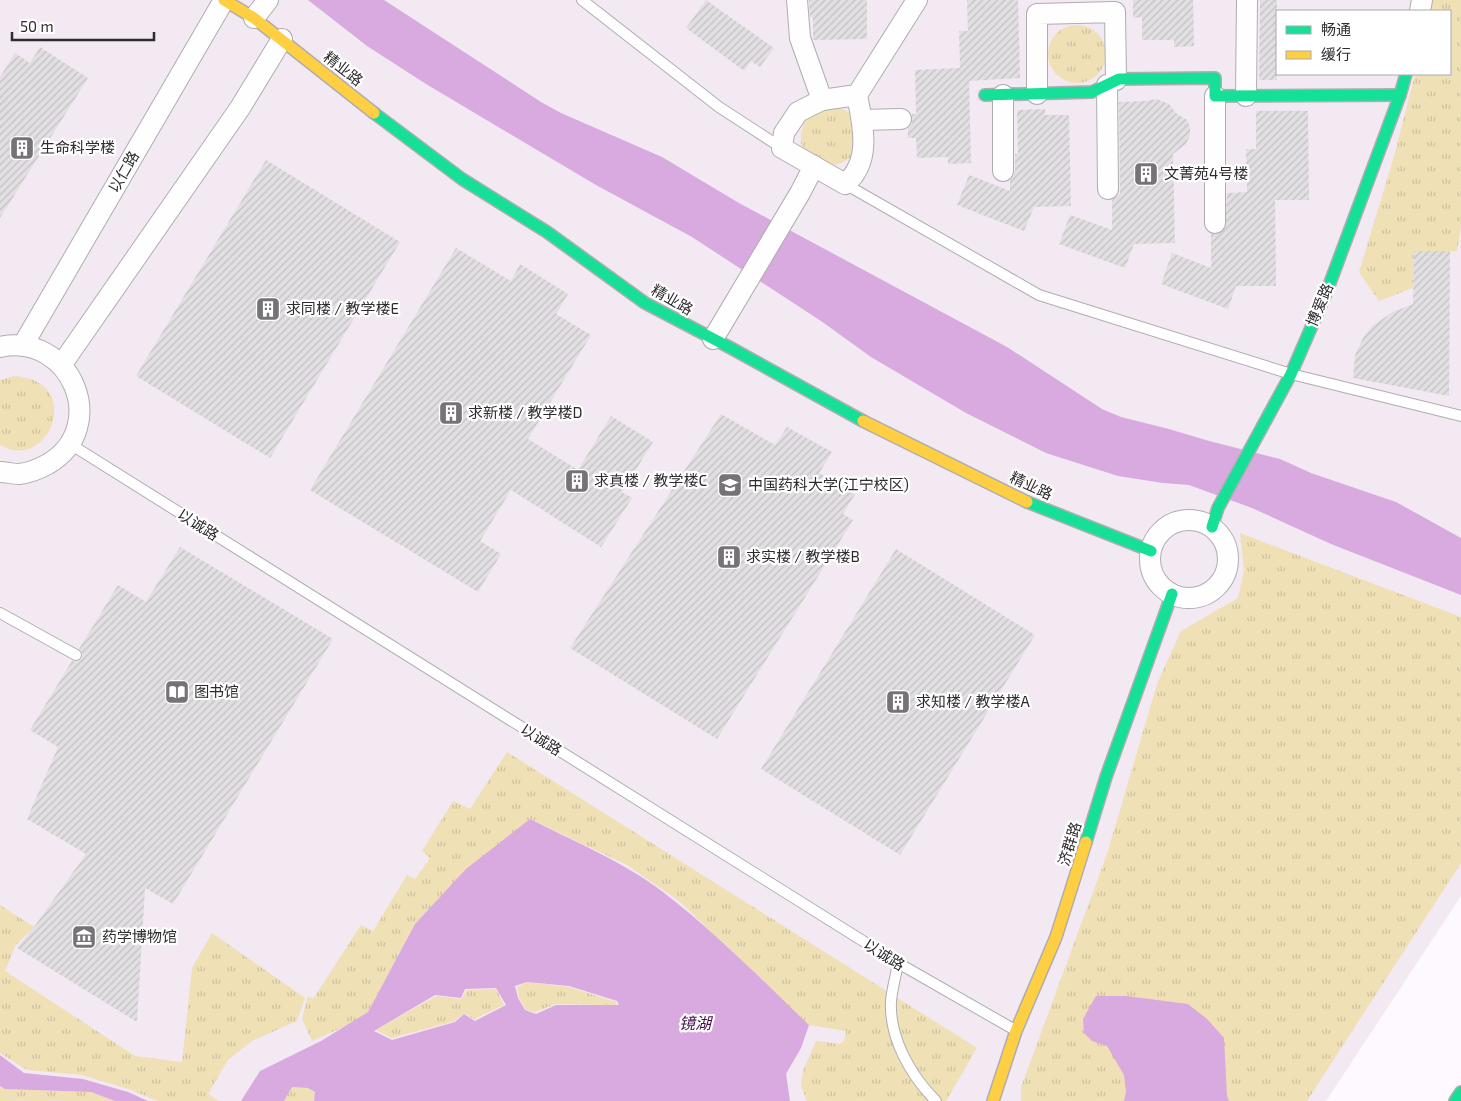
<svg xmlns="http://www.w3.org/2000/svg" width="1461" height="1101" font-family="'Exo 2','Noto Sans SC',sans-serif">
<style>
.built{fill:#f2e9f3;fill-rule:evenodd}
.grass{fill:url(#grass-tufts)}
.water{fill:#d8aae0;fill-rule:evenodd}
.building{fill:url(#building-hatch)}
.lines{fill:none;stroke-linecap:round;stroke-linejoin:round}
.lane-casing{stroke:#afadb0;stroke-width:12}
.street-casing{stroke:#afadb0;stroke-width:22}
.fast-casing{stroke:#afadb0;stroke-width:14}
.slow-casing{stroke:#afadb0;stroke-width:14}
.lane{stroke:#fffeff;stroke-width:10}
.street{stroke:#fffeff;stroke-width:20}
.fast{stroke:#16e098;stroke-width:11}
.slow{stroke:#ffcf43;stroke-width:11}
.labels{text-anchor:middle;stroke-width:4.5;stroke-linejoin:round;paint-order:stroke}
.street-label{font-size:15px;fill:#2e2b2e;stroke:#fff}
.poi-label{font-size:15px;fill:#2e2b2e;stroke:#fff;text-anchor:start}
.water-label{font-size:16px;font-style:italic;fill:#470a50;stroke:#fff}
</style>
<defs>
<pattern id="grass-tufts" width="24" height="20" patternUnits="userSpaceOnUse" patternTransform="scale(1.25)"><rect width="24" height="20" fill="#efe0b6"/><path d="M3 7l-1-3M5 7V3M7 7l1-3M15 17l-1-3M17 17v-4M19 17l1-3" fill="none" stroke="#cdc09d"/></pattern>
<pattern id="building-hatch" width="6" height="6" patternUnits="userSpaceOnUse" patternTransform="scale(1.25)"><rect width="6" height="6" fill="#e2dfe3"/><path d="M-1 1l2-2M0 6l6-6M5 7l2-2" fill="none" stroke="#c2c0c3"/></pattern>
</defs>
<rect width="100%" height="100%" fill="#fdf9fe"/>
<path class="built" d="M0 0H1461V896L1326 1101H0ZM1277 11H1450V74H1277Z"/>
<g class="grass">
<path d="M1432 0H1461V227L1457 251H1414L1413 288 1379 301 1359 272 1395 153 1415 74H1450V11H1430Z"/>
<circle cx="1077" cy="54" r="29"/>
<path d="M838 107 847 111 855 119 853 155C837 168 832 167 815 157 812 156 807 154 805 151 795 139 804 114 819 109 824 107 832 108 838 107Z"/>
<path d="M14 376C86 380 49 474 0 445V380Z"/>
<path d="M1240 533 1461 617V863L1307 1101H1021V1087L1107 854 1157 684 1181 631 1238 598 1244 570Z"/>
<path d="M507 752 977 1048 946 1101H807L801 1086 803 1071 816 1041 840 1044 844 1041 846 1031 809 1025 679 901 627 865 530 819 415 924 368 1012 346 1026 312 1041 302 1019 308 996 313 999 361 925 373 931 407 875 415 879 430 858 422 851 453 801 470 809Z"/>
<path d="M0 905 34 927 15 946 5 971 135 1056 182 1062 192 968 212 933 305 998 297 1021 252 1041 228 1060 208 1094 219 1101H158L131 1090 82 1075 27 1070 0 1053Z"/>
<path d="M527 982 569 987 616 1002 617 1005 556 1004 535 1012 526 1010 519 998 517 987Z"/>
<path d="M496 989 504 1005 474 1019 464 1013 455 1021 392 1038 376 1030 436 996 461 999 467 990Z"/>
<path d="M0 1086 5 1089 91 1092 115 1101H0Z"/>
<path d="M291 1087 308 1088 315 1092 314 1101H284Z"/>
</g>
<g class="water">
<path d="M308 0H384L541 102 561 113 662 157 739 203 1007 347 1102 409 1121 417 1169 429 1209 441 1280 459 1311 473 1396 502 1461 538V595L1331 544 1252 508 1189 485 1163 483 1118 476 1046 453 966 413 871 357 821 321 692 237 596 185 426 84 367 46Z"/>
<path d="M530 819C575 842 624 862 663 892 715 932 762 980 809 1025L801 1048 786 1074 790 1101H314L315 1092 308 1088 292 1087 284 1101H241L260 1071 321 1041 368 1012 415 924 466 869ZM527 982 569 986 617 1001 619 1005H556L536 1014 525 1010 518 998 515 986ZM496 988 506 1005 475 1021 464 1014 455 1022 392 1040 374 1031 435 995 461 998 465 989Z"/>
<path d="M1096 996H1126L1188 1004 1207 1019 1224 1038 1227 1096 1229 1101H1124L1126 1092 1124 1075 1107 1046 1092 1041 1084 1033 1083 1019Z"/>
<path d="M0 1055 24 1073 83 1079 128 1092 148 1101H115L91 1092 5 1089 0 1086Z"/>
</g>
<g class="building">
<path d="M706 0 774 48 760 67 751 61 744 71 686 28Z"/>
<path d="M809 0H867V39L813 40V17H810Z"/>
<path d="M967 0H1018L1020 78 969 81 971 163 948 164V157L917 158 916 138H908V128L912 124V114H916L915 70 960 68 959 31H968Z"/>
<path d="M1133 0H1193L1194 46 1174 47V40H1142V17L1133 18Z"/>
<path d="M1260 0H1277V80H1259Z"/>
<path d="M40 47 88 78 0 218V77L15 53 30 63Z"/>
<path d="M1156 99 1169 104 1176 113 1187 120 1190 127V135L1186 144 1173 154 1175 243 1134 244 1125 268 1059 244 1070 215 1112 230V200L1120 194 1119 102 1145 101Z"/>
<path d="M1045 109V115H1069L1071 206 1034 207 1024 231 957 205 969 175 1010 191V180L1013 176 1015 171V154H1018L1017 110Z"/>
<path d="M1256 111H1308L1309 200H1275L1276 286H1236L1228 309 1161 284 1172 253 1211 268V234L1220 233 1225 228 1227 193 1247 192 1246 149H1256Z"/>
<path d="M266 160 400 242 270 458 136 376Z"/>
<path d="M456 248 511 281 520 264 568 294 556 314 591 335 528 439 578 470 611 416 653 442 622 492 632 498 601 547 511 490 480 541 501 554 478 592 310 490Z"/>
<path d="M1414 251H1450L1449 396 1353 378 1355 355 1364 336 1372 326 1393 312 1413 304Z"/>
<path d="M721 414 775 445 787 427 832 452 819 473 855 494 843 514 853 520 717 739 570 648Z"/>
<path d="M180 547 333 639 173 904 145 888 137 1022 17 948 34 927 86 854 27 819 58 747 30 730 72 661 77 662 82 659 83 654 79 649 118 585 146 602Z"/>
<path d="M896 549 1035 635 900 855 761 769Z"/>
</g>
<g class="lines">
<defs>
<g id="lane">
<path d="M582 0 719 107 782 148"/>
<path d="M845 184 1039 295 1291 374 1461 416"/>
<path d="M70 444 898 963 1015 1030"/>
<path d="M0 613 76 655"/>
<path d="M898 963C896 976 892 989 891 1001 889 1038 911 1076 936 1101"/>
</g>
<g id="street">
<path d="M797 0 800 38 822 100"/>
<path d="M1420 11 1422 0"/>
<path d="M254 18 268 0"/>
<path d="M1107 85 1108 189"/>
<path d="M1037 94V14L1115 12 1116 80"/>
<path d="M857 95 822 100 798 112 784 133 782 148 845 184C872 162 863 125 857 95L917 0"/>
<path d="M1003 95V171"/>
<path d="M1215 96V223"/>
<path d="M1246 96 1247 0"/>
<path d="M862 120 901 119"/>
<path d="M713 339 800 193 814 166"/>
<path d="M23 345 224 0"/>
<path d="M0 347C71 332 111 427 48 464 39 469 29 473 19 474 13 474 6 472 0 472"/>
<path d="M62 364 240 108 282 39"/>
<circle cx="1189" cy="559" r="39"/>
</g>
<g id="fast">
<path d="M985 95 1092 92 1119 79 1215 78V96L1400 95"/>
<path d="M374 113 462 179 547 232 645 303 729 347 863 421"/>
<path d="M1027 502 1151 551"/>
<path d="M1212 527 1218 508 1291 374 1327 291 1400 95 1406 74"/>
<path d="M1086 842 1106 777 1172 594"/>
<path d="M1455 1101 1461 1092"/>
</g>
<g id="slow">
<path d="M224 0 254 18 374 113"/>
<path d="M863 421 1027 502"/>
<path d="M993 1101 1016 1031 1056 937 1086 842"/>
</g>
</defs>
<use href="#lane" class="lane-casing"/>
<use href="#street" class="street-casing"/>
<use href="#fast" class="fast-casing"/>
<use href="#slow" class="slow-casing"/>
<use href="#lane" class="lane"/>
<use href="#street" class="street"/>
<use href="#fast" class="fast"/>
<use href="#slow" class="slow"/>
</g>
<defs>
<symbol id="building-square" viewBox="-11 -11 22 22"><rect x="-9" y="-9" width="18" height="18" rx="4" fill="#767377" stroke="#fff"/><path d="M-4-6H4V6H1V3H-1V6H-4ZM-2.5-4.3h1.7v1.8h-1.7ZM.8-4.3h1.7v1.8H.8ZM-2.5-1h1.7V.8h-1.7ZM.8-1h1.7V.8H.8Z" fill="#fff"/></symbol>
<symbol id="university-square" viewBox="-11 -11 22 22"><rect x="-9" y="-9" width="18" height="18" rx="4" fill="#767377" stroke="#fff"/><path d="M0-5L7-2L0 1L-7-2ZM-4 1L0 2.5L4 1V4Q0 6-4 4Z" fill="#fff"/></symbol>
<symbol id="library-square" viewBox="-11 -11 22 22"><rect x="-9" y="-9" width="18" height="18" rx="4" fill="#767377" stroke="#fff"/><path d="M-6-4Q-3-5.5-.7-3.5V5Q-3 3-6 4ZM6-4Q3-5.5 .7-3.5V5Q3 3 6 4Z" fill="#fff"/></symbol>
<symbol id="museum-square" viewBox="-11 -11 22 22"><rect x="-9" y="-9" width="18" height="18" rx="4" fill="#767377" stroke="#fff"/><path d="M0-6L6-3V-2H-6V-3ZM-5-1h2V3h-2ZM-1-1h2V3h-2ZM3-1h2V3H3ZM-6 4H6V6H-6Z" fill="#fff"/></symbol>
</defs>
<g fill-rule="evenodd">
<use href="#building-square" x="8" y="134" width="28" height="28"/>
<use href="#building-square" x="1132" y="160" width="28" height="28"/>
<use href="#building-square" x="254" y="295" width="28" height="28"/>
<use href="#building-square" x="437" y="399" width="28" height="28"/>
<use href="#building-square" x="563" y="467" width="28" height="28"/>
<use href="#university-square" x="716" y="471" width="28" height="28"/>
<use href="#building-square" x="715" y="543" width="28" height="28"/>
<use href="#library-square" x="163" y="678" width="28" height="28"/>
<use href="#building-square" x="884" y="688" width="28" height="28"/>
<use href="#museum-square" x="70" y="923" width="28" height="28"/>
</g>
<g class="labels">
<g class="street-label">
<text transform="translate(343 69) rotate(38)" y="5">精业路</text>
<text transform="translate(124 172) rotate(-60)" y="5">以仁路</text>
<text transform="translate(672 300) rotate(30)" y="5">精业路</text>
<text transform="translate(1320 305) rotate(-67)" y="5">博爱路</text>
<text transform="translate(1031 486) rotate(25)" y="5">精业路</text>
<text transform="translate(198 525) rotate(32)" y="5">以诚路</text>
<text transform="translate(541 740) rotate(32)" y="5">以诚路</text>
<text transform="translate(1070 844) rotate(-73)" y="5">济群路</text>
<text transform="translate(884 955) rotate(32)" y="5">以诚路</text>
</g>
<g class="poi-label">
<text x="40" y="153">生命科学楼</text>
<text x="1164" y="179">文菁苑4号楼</text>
<text x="286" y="314">求同楼 / 教学楼E</text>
<text x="468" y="418">求新楼 / 教学楼D</text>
<text x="594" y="486">求真楼 / 教学楼C</text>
<text x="748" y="490">中国药科大学(江宁校区)</text>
<text x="746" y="562">求实楼 / 教学楼B</text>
<text x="194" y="697">图书馆</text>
<text x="916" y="707">求知楼 / 教学楼A</text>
<text x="102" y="942">药学博物馆</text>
</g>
<g class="water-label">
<text x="695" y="1029">镜湖</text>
</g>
</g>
<rect x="1276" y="10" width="175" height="65" fill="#ffffff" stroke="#abaaab"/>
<rect x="1286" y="26" width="25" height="8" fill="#16e098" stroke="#abaaab"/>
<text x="1321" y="35" font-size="15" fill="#2e2b2e">畅通</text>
<rect x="1286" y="51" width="25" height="8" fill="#ffcf43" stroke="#abaaab"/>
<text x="1321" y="60" font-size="15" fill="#2e2b2e">缓行</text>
<path d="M12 32v8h142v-8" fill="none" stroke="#2e2b2e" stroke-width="2.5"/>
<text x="20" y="32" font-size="15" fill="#2e2b2e" stroke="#ffffff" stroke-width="4" paint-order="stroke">50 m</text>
</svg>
